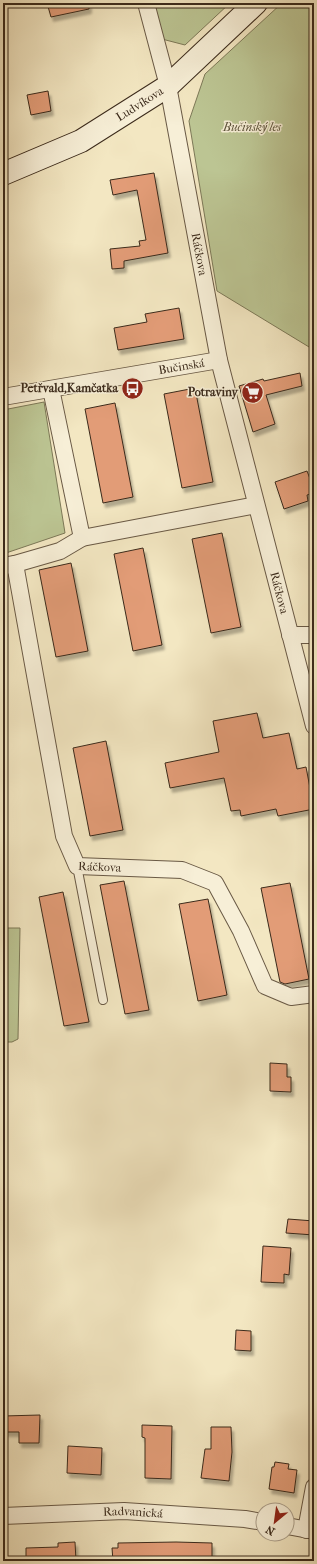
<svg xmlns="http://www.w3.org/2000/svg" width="317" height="1564" font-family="'IM FELL French Canon',serif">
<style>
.green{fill:#bcc593;stroke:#7c7857}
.building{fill:#e29c77;stroke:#3b2a1b;filter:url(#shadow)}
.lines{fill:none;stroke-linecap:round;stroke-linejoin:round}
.lane-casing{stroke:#695945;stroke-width:10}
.street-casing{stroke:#695945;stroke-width:18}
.secondary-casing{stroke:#3b2a1b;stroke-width:24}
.lane{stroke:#f7efd7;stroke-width:8}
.street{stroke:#f7efd7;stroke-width:16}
.secondary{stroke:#f7efd7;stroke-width:22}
.labels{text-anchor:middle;stroke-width:3;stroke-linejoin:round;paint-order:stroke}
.street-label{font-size:12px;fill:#3b2a1b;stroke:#f7efd7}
.park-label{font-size:12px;font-style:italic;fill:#5b5139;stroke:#f7efd7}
.poi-label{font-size:12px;font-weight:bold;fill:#3b2a1b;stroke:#f7efd7;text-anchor:end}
</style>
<defs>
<filter id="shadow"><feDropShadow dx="2.5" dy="4.5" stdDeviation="1" flood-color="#0004"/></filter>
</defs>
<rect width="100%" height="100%" fill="#f3e7c2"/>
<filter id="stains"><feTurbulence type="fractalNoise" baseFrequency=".005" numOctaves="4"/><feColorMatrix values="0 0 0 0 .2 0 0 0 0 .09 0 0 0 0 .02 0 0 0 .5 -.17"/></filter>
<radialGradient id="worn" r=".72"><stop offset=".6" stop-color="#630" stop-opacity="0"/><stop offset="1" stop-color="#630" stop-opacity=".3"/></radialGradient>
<g class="green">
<path d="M151 3H230L185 45 158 38Z"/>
<path d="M282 3H314V350L217 291 189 121 205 74Z"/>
<path d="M44 402 65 533 3 554V410Z"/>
<path d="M3 928H20L18 1039 12 1042H3Z"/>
</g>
<g class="building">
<path d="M47 3H89V9L51 17Z"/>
<path d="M48 91 51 111 31 115 27 95Z"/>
<path d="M154 173 168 253 124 261V268L112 269 110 249 140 246 139 241 146 240 137 190 113 195 110 180Z"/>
<path d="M179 308 184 339 118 350 114 328 147 322 145 314Z"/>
<path d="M300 373 302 386 266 395 275 424 253 432 239 386 263 379 264 381Z"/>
<path d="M195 388 213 482 182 488 164 394Z"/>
<path d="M115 403 133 497 103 503 85 409Z"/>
<path d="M307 471 314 489V493L307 495 308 501 284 509 275 482Z"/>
<path d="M222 533 241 627 211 633 192 539Z"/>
<path d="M143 548 162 645 133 651 114 554Z"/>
<path d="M71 563 88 651 56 657 39 570Z"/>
<path d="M257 713 263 738 289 733 297 769 306 767 314 809 278 816 276 809 241 816 240 810 231 811 224 778 170 788 165 763 219 752 213 721Z"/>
<path d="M106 741 123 830 90 836 73 748Z"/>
<path d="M124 881 149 1010 125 1014 100 885Z"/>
<path d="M290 883 309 979 285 984 280 982 261 888Z"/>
<path d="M63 892 89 1022 64 1026 39 897Z"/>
<path d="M208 899 227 995 198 1001 179 904Z"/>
<path d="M270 1063 287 1064V1077H291V1092L270 1091Z"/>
<path d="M288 1219 314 1221V1235L286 1233Z"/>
<path d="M263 1246 291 1248 289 1275 284 1274V1283L261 1282Z"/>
<path d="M236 1330 251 1331V1351L235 1350Z"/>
<path d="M40 1415 39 1443H19V1432H3V1416Z"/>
<path d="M142 1425 172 1426 171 1479 145 1478V1438L142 1437Z"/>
<path d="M211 1427H231L232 1452 229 1481 201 1478 205 1449H211Z"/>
<path d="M68 1446 102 1448 101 1475 67 1473Z"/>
<path d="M275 1462 289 1464 288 1469 297 1470 294 1493 269 1489 272 1467H274Z"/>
<path d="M75 1542 76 1561H26V1548L58 1547V1543Z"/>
<path d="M176 1542 212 1543V1561H176V1558H143V1561H113L112 1548H118V1543Z"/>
</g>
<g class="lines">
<defs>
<path id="lane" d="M77 866 103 1000"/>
<g id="street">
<path id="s1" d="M146 3 168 86 219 360 314 726"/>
<path d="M51 389 82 538"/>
<path id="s2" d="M3 397 219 360"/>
<path d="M15 564 60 551 82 538 256 505"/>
<path id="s3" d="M3 566 15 564 64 836 77 866 182 870 215 883 241 931 265 986 291 997 314 994"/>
<path d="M290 635H314"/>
<path id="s4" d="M3 1516 124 1511 245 1519 263 1522"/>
<path d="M287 1526 314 1531"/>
<path d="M306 1530 314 1487"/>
</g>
<g id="secondary">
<path id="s5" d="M3 174 81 141 168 86 256 3"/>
</g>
</defs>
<use href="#lane" class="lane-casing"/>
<use href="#street" class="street-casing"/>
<use href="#secondary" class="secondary-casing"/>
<use href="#lane" class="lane"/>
<use href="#street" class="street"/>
<use href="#secondary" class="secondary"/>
</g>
<defs>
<symbol id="bus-disc" viewBox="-11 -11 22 22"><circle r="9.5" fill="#8f2418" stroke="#f7efd7"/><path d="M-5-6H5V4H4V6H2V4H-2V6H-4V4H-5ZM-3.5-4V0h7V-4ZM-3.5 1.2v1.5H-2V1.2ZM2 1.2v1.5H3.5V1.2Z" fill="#fff"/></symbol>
<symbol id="supermarket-disc" viewBox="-11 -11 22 22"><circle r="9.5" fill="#8f2418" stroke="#f7efd7"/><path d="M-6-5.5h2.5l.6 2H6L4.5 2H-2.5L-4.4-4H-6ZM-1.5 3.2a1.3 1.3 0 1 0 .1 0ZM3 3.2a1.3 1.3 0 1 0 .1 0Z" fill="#fff"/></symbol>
</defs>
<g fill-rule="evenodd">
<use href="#bus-disc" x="120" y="376" width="25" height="25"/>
<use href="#supermarket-disc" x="240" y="380" width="25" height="25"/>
</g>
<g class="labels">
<g class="street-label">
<text dy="4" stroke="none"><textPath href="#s5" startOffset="154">Ludvíkova</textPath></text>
<text dy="4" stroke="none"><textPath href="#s1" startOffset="257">Ráčkova</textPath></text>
<text dy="4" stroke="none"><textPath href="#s2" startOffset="181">Bučinská</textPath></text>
<text dy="4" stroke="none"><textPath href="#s1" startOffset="605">Ráčkova</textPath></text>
<text dy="4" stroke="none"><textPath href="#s3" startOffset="344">Ráčkova</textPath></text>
<text dy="4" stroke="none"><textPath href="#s4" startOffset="130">Radvanická</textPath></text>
</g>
<g class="park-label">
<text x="252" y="131">Bučinský les</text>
</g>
<g class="poi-label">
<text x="118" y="392">Petřvald,Kamčatka</text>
<text x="238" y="396">Potraviny</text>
</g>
</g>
<rect width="317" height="1564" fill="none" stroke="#f3e7c2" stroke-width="16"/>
<rect x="4" y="4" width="309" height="1556" fill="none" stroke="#3b2a1b" stroke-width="2"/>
<rect x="8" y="8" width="301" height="1548" fill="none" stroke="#3b2a1b"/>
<g transform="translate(275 1522) rotate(209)"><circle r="19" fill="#f7efd7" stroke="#aca08c"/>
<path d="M0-3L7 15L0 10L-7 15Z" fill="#8f2418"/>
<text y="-6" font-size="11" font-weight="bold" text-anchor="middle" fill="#3b2a1b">N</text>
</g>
<rect width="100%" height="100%" filter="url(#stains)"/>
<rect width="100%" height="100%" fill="url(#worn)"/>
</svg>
